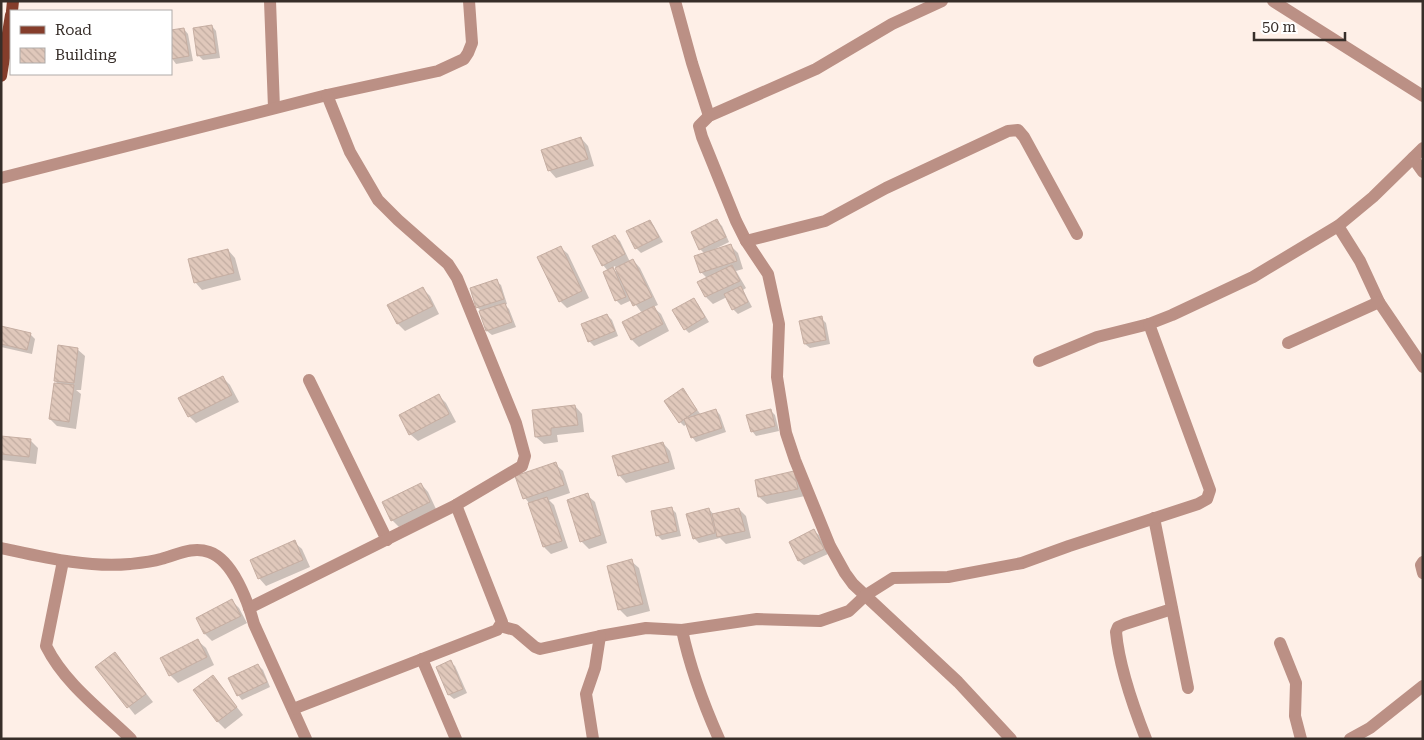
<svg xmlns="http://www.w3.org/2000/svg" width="1424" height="740" font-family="'Roboto Serif',serif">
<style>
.shadow{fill:#0003;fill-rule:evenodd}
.building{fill:url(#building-back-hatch);stroke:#c6aea2}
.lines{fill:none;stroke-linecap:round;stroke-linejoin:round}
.street{stroke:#bb9085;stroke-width:12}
.primary{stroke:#853d2b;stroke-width:12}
</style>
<defs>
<pattern id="building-back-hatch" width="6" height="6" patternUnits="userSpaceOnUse" patternTransform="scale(1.25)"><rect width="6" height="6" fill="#e0c8bb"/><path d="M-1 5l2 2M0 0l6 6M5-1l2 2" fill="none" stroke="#c1aca1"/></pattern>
</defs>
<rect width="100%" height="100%" fill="#feefe7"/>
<g class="shadow">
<path d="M212 26 216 31 220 58 203 60 198 55Z"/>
<path d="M184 29 188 34 193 61 176 64 171 57Z"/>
<path d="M581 138 588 146 594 166 556 178 549 170Z"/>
<path d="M650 221 654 226 663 242 641 253 636 248Z"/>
<path d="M717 221 722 226 729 242 715 249V250L731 246 738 253 743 269 736 271 746 288 743 290 752 307 738 314 733 309 727 297 713 304 706 297 699 282 707 278 701 272 705 254 700 249Z"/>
<path d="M615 236 620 241 630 262 633 260 640 268 658 305 653 307 661 314 669 331 639 347 632 340 623 323 642 313 632 300 621 305 616 300 608 271 603 265ZM615 266 619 274 612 268Z"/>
<path d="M560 247 568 254 589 298 567 308 560 301Z"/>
<path d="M228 250 235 258 241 280 202 290 195 282Z"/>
<path d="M496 281 501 285 507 304 505 305 509 309 516 327 492 335 487 331 482 312 478 308 471 289Z"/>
<path d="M422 288 430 296 439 314 405 331 398 324 389 306Z"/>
<path d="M694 300 698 304 709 322 689 333 685 329Z"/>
<path d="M607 315 612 320 618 336 594 346 589 341Z"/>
<path d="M821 318 826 323 830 344 810 348 805 344Z"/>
<path d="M1 328 30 334 35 339 32 354 1 347Z"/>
<path d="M77 349 85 356 81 390H76L81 394 76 429 57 426 50 419 59 385 55 381Z"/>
<path d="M222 377 230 385 239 402 196 423 189 416Z"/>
<path d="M683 390 701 415 716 410 720 415 726 432 696 442 692 437 687 424 684 426 680 422Z"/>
<path d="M439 396 446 403 456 422 418 441 410 434Z"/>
<path d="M575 406 582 414 584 432 557 435 558 442 544 444 536 437Z"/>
<path d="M770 410 775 415 779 431 756 436 752 431Z"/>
<path d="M1 437 31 441 38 448 36 464 1 460Z"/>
<path d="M663 443 670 451 675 469 626 483 619 475Z"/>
<path d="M555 464 563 471 570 493 549 500 554 505 568 548 551 554 544 547 529 503 525 498 517 477Z"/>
<path d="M794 473 805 496 767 504 759 497 756 481Z"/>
<path d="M421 484 428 492 436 509 399 527 392 520Z"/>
<path d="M587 495 595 502 607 543 589 549 581 541Z"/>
<path d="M671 508 676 513 681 536 662 540 657 535Z"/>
<path d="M709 509 714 515 739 509 746 516 751 538 726 544 720 538 699 543 694 538Z"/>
<path d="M814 531 819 535 828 554 804 565 799 561 790 543Z"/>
<path d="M294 542 302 549 310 567 266 586 259 578Z"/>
<path d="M631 561 639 568 650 611 627 617 620 610 608 567Z"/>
<path d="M232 601 239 608 247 623 212 641 205 634 197 618Z"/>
<path d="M198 641 206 648 214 665 178 683 170 675 162 659Z"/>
<path d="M115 654 153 702 135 715 97 667Z"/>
<path d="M450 662 455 666 467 693 454 699 449 695 438 667Z"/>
<path d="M258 665 263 670 270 687 242 700 238 695Z"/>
<path d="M213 676 243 715 225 729 218 722Z"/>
</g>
<g class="building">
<path d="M212 25 216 53 197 56 193 28Z"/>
<path d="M184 28 189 56 171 59V30Z"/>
<path d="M581 137 588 159 548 171 541 150Z"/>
<path d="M717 219 726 237 699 250 691 232Z"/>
<path d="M650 220 659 237 635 249 626 231Z"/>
<path d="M615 235 625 254 602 266 592 246Z"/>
<path d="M731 244 737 261 700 273 694 256Z"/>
<path d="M561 246 582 291 559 302 537 257Z"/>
<path d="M228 249 234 273 194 283 188 259Z"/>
<path d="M633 259 652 297 633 306 615 268Z"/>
<path d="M732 265 740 281 705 297 697 282Z"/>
<path d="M613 267 626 297 615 301 603 272Z"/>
<path d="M497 279 504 299 476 308 470 288Z"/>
<path d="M741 286 748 302 732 310 724 294Z"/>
<path d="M423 287 433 306 397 324 387 305Z"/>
<path d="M694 298 705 317 684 330 672 310Z"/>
<path d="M505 303 512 322 486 331 479 311Z"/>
<path d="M654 306 663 324 631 340 622 322Z"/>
<path d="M607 314 615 331 588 342 581 324Z"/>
<path d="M822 316 826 340 804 344 799 321Z"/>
<path d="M1 326 31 333 27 350 1 344Z"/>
<path d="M58 345 78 348 74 383 54 381Z"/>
<path d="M223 376 232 395 188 417 178 398Z"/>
<path d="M54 383 74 385 69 422 49 419Z"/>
<path d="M683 388 697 410 679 423 664 401Z"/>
<path d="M439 394 449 414 409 435 399 415Z"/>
<path d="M575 405 578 425 551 428V435L535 437 532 410Z"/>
<path d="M716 409 722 428 691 438 684 419Z"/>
<path d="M771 409 775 426 751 432 746 415Z"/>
<path d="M1 436 31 439 29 457 1 454Z"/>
<path d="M663 442 669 462 618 476 612 456Z"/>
<path d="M556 462 564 485 523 499 515 476Z"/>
<path d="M794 471 798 489 758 497 755 480Z"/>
<path d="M421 483 430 502 391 521 382 502Z"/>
<path d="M588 493 601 535 580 542 567 500Z"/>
<path d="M547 497 562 541 543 547 528 503Z"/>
<path d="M672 507 677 531 656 536 651 511Z"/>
<path d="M709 508 715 533 693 539 686 514Z"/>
<path d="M739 508 745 531 717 537 712 514Z"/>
<path d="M814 529 824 549 798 561 789 542Z"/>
<path d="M295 540 303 560 258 579 250 560Z"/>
<path d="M632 559 643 604 618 610 607 566Z"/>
<path d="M232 599 241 616 204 634 196 618Z"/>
<path d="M198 639 207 657 169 676 160 658Z"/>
<path d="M115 652 146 694 127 708 95 667Z"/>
<path d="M451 660 463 689 448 695 436 667Z"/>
<path d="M258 664 267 682 237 696 228 678Z"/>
<path d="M213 675 237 707 217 722 193 690Z"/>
</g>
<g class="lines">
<g class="street">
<path d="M270 1 274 108"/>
<path d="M675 1 692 63 709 116"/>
<path d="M942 1 892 24 816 69 709 116 699 126 702 137 736 221 746 241 768 274 779 324 777 377 786 433 795 460 830 546 845 573 853 584 958 682 1011 739"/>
<path d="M1273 1 1423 96"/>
<path d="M1413 158 1423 172"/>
<path d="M1 178 327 95 438 71 464 59 468 53 472 43 469 1"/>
<path d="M1338 226 1360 261 1379 302 1423 367"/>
<path d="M746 241 825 221 886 188 1008 131 1018 130 1024 137 1077 234"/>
<path d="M1288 343 1379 302"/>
<path d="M1039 361 1097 337 1149 324 1172 315 1253 277 1338 226 1373 197 1423 148"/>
<path d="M309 380 387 540"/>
<path d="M1154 518 1188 688"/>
<path d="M1 548C43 557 87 568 130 564 140 563 151 562 161 559 177 555 192 546 209 552 233 560 248 602 254 624L306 739"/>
<path d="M63 561 46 646C65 684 101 710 131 739"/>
<path d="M1423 562 1421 565 1423 573"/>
<path d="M249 608 456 505 522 466 525 456 516 423 457 278 448 264 398 220 378 200 350 152 327 95"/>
<path d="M500 626 515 630 535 647 540 649 600 636 646 628 682 630 757 619 820 621 849 611 866 595 893 578 948 577 1022 563 1069 546 1198 504 1207 499 1210 490 1149 324"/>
<path d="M682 630C690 668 703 703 719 739"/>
<path d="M1280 643 1296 683 1295 716 1301 739"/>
<path d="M422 659 456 739"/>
<path d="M293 709 497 630 502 622 456 505"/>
<path d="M593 739 586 694 595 668 600 636"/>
<path d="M1146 739C1133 706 1119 667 1116 632L1118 627 1125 624 1172 609"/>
<path d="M1350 739 1370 728 1423 686"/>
</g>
<g class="primary">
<path d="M12 11 13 1"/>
<path d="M1 76 11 15"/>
</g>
</g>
<rect width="1424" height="740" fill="none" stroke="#372e29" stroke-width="5"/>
<rect x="10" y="10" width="162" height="65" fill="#ffffff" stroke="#afaba9"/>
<rect x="20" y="26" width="25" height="8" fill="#853d2b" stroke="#afaba9"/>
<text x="55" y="35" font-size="15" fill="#372e29">Road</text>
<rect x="20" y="48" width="25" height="15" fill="url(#building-back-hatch)" stroke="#afaba9"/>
<text x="55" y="60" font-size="15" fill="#372e29">Building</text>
<path d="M1254 32v8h91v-8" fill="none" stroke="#372e29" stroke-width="2.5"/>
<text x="1262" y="32" font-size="15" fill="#372e29" stroke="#ffffff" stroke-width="4" paint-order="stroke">50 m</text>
</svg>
